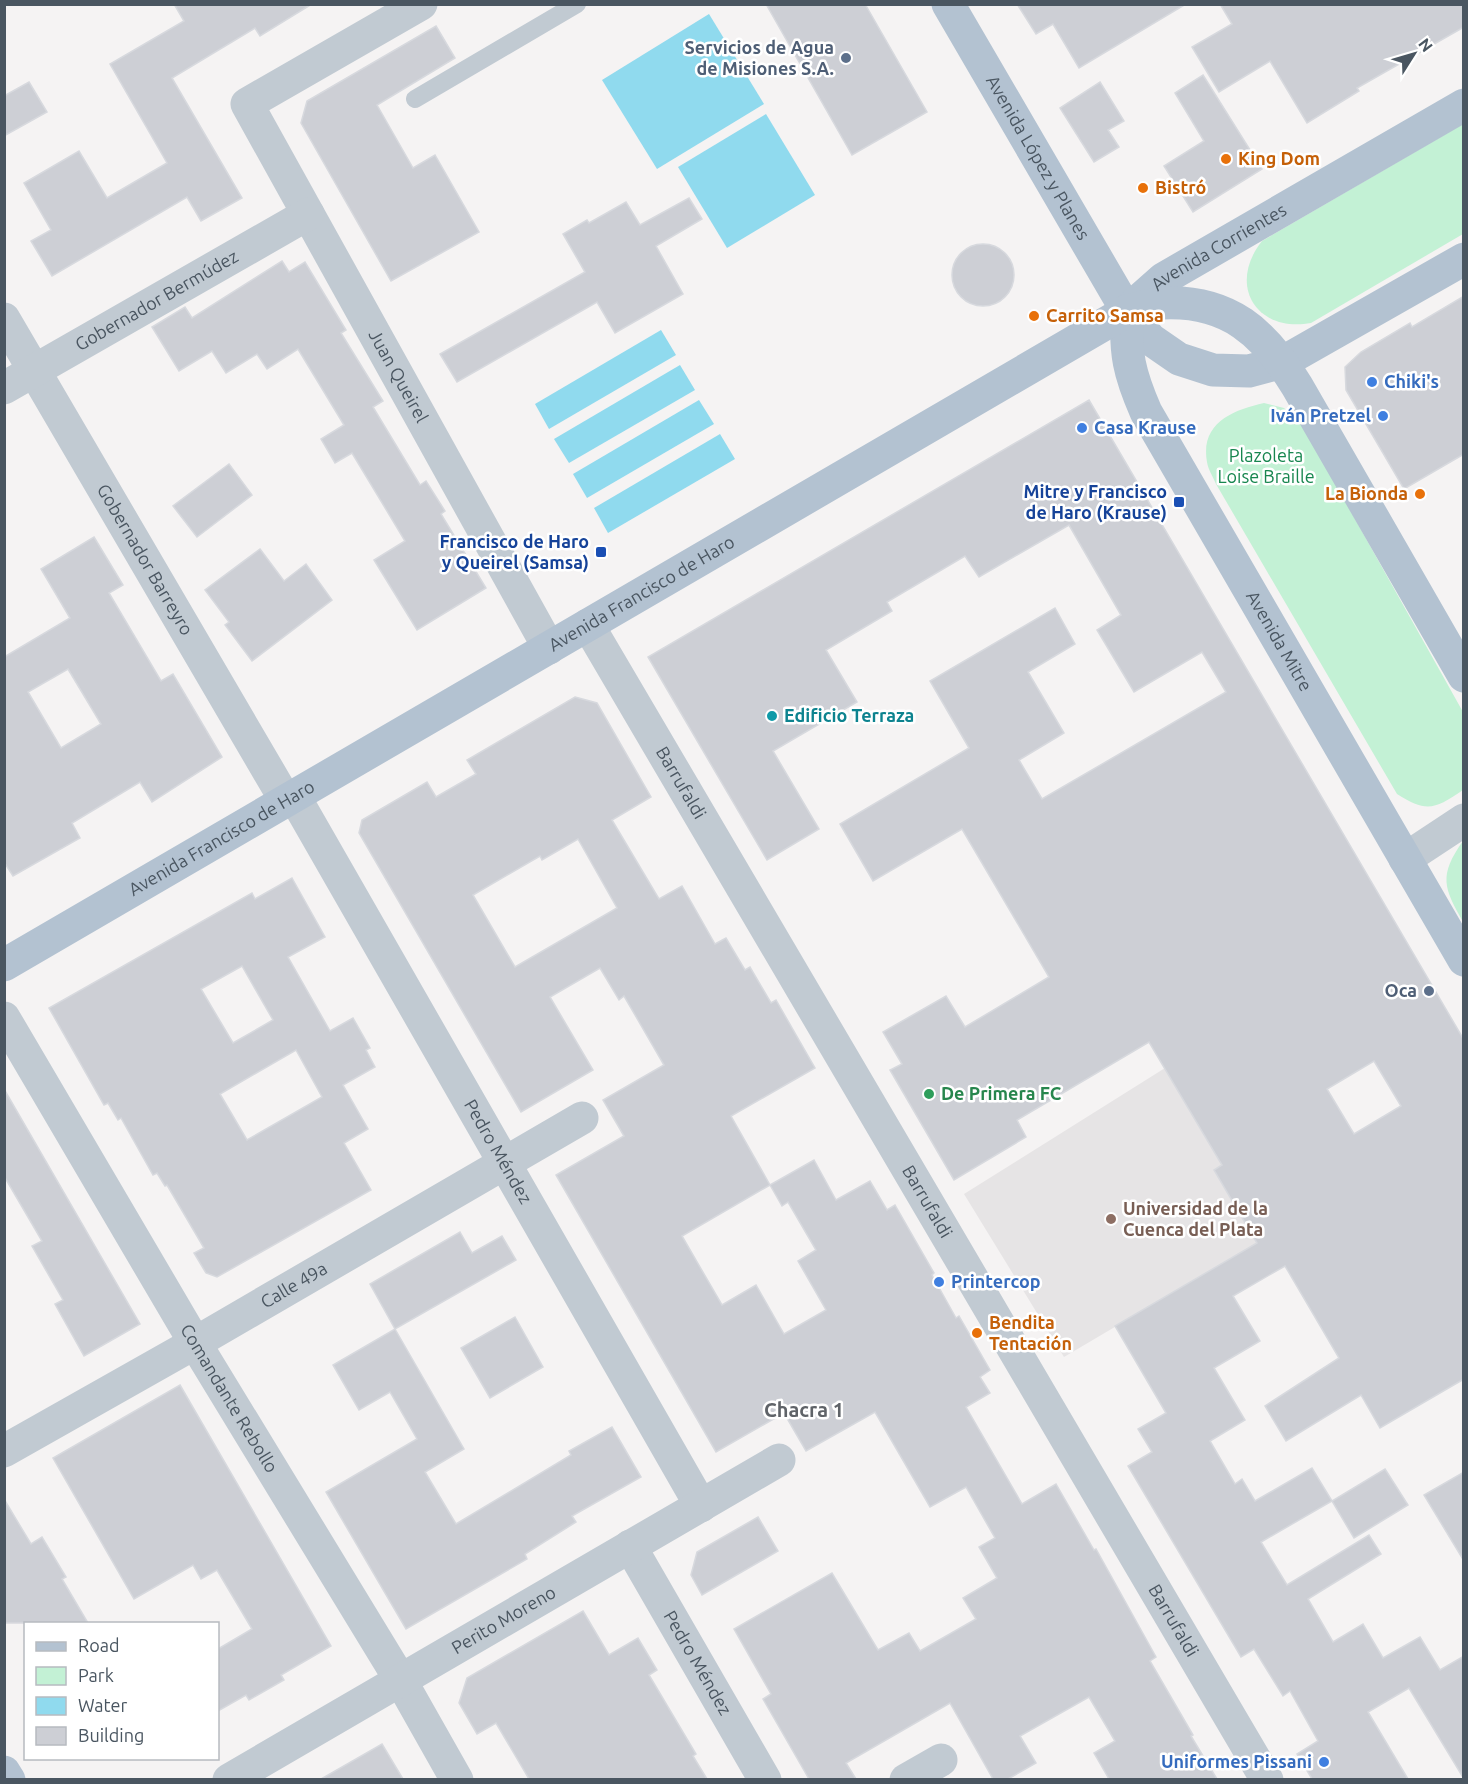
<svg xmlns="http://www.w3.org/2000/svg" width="1468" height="1784" font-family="Ubuntu,sans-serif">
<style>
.education{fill:#e6e4e5}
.green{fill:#c3f1d5}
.water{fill:#90daee}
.building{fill:#cdcfd5;stroke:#d7d9de;stroke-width:1.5;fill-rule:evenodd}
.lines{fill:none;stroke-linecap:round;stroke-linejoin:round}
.service{stroke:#c1cad2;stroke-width:18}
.minor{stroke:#c1cad2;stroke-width:33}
.primary{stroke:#b3c2d1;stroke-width:33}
.service-dot{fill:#5c6f8a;stroke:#fff;stroke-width:2}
.food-dot{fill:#e8710a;stroke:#fff;stroke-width:2}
.shop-dot{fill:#3f7fe0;stroke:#fff;stroke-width:2}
.transit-dot{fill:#1a4fb4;stroke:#fff;stroke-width:2}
.culture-dot{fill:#0f9aa8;stroke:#fff;stroke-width:2}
.leisure-dot{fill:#2e9e5b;stroke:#fff;stroke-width:2}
.education-dot{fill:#8d6e63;stroke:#fff;stroke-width:2}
.labels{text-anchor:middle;stroke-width:5;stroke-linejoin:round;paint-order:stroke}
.service-label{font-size:18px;font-weight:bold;fill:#4e5e75;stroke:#fff;text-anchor:end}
.street-label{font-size:18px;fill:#4a5661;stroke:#fff}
.food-label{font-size:18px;font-weight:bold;fill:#c56008;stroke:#fff;text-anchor:start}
.shop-label{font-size:18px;font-weight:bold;fill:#366cbe;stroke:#fff;text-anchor:start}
.park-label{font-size:18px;fill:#17864f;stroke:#fff}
.transit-label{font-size:18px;font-weight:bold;fill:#164399;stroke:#fff;text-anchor:end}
.culture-label{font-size:18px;font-weight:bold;fill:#0d838f;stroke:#fff;text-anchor:start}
.leisure-label{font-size:18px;font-weight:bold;fill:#27864d;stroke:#fff;text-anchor:start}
.education-label{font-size:18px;font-weight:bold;fill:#785e54;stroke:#fff;text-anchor:start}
.neighbourhood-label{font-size:20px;font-weight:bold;fill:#5f6368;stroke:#fff}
</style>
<rect width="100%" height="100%" fill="#f5f3f3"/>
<path class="education" d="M1165 1068 1222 1165 1214 1170 1257 1243 1064 1357 964 1194Z"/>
<g class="green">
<path d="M1463 124V234L1311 323C1256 333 1227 285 1262 241Z"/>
<path d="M1264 403 1284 408 1303 426 1463 712V790C1435 809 1427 813 1397 794L1216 484C1213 477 1208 469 1207 462 1200 423 1233 410 1264 403Z"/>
<path d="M1463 841V922C1444 888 1438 876 1463 841Z"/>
</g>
<g class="water">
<path d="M709 14 764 104 657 169 602 80Z"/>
<path d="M766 114 815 195 727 248 678 167Z"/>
<path d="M661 330 676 355 549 429 535 404Z"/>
<path d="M680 365 695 390 569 463 554 439Z"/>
<path d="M699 400 714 424 587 498 573 474Z"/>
<path d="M720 434 735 459 608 533 594 508Z"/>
</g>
<g class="building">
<path d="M174 4H312L260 36 255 28 172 78 242 198 201 221 187 197 52 276 31 241 51 230 24 183 79 151 107 198 167 163 110 64 184 21Z"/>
<path d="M766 4H865L927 112 852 155Z"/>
<path d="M1017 4H1186L1079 68 1053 24 1036 34Z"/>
<path d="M1220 4H1464V27L1357 88 1359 91 1307 123 1270 61 1219 92 1192 47 1232 24Z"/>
<path d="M436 26 455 58 377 105 413 168 435 155 479 232 391 281 301 123 307 101Z"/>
<path d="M1203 75 1262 169 1193 212 1164 166 1204 141 1175 93Z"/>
<path d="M29 82 47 112 4 136V96Z"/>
<path d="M1100 82 1124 121 1108 130 1119 147 1094 162 1060 108Z"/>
<path d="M689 198 702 219 656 246 683 294 615 333 597 302 457 382 440 354 585 272 563 234 587 220 589 223 626 202 640 225Z"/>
<circle cx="983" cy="275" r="31"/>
<path d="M282 261 289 272 305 262 346 330 341 333 383 401 373 407 420 485 426 481 445 511 441 514 486 588 417 630 374 560 405 541 352 453 335 463 321 439 344 425 298 349 267 369 257 354 226 373 212 351 179 371 152 327 185 307 192 318Z"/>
<path d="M1464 296V454L1404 489 1346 390 1345 367 1361 352 1410 323 1412 327Z"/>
<path d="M1089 400 1464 1040V1379L1380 1428 1361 1395 1286 1441 1265 1406 1339 1358 1285 1266 1233 1296 1260 1341 1214 1368 1245 1420 1210 1441 1235 1484 1242 1479 1255 1501 1312 1468 1332 1501 1261 1542 1287 1585 1369 1535 1381 1554 1308 1599 1333 1642 1363 1624 1383 1658 1420 1637 1440 1670 1464 1656V1779L1409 1688 1368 1712 1408 1779H1312L1297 1754 1318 1741 1290 1691 1283 1696 1254 1649 1241 1657 1128 1466 1152 1452 1138 1429 1166 1413 1115 1326 1257 1243 1214 1170 1222 1165 1149 1042 1017 1120 1026 1137 954 1180 890 1070 902 1064 883 1032 946 996 965 1027 1049 977 962 829 873 881 840 824 969 748 930 681 1055 608 1075 644 1028 672 1064 733 1019 760 1042 799 1226 692 1202 652 1134 692 1097 630 1121 615 1069 525 979 577 965 556 887 602 892 611 826 650 857 702 773 751 819 829 767 860 648 657ZM1374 1061 1401 1106 1354 1134 1327 1089Z"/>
<path d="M229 464 252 495 197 537 173 506Z"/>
<path d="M94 537 123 585 109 593 161 681 173 674 222 757 152 802 140 782 72 823 80 838 13 876 4 862V653L6 656 70 618 41 569ZM68 669 101 724 61 748 28 692Z"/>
<path d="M260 549 284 581 306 564 332 600 252 661 225 625 229 622 205 590Z"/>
<path d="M575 697 597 703 651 797 612 820 659 899 682 886 715 944 726 938 745 970 750 967 771 1003 776 1000 815 1068 731 1116 770 1185 814 1160 836 1200 870 1181 887 1210 895 1205 934 1273 932 1275 956 1318 959 1316 990 1370 980 1377 990 1393 966 1407 1022 1504 1056 1484 1094 1550 1096 1549 1156 1657 1150 1661 1193 1735 1191 1736 1217 1779H1109L1094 1753 1115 1741 1089 1697 1020 1736 1036 1763 1008 1779H993L950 1703 846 1763 856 1779H809L763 1699 771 1694 734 1629 832 1573 878 1650 909 1633 920 1651 976 1619 963 1598 997 1578 979 1547 995 1538 966 1487 930 1507 875 1412 806 1451 784 1413 716 1452 556 1175 624 1136 603 1100 664 1065 624 996 619 1000 600 968 550 997 593 1070 521 1112 359 833 362 820 427 782 436 797 476 774 467 760ZM578 839 617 908 515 967 473 895 540 856 542 860ZM770 1185 782 1206 788 1202 816 1250 798 1261 826 1310 784 1334 756 1285 722 1305 682 1236Z"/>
<path d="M292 878 325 937 288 957 330 1031 353 1018 370 1048 366 1050 375 1067 343 1085 368 1129 344 1143 371 1190 217 1277 206 1273 194 1253 204 1248 167 1185 165 1186 157 1173 153 1175 121 1118 118 1120 108 1103 104 1105 49 1008 252 893 255 899ZM242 966 273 1020 233 1043 201 989ZM296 1050 322 1097 247 1140 220 1094Z"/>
<path d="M4 1089 140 1324 84 1356 55 1304 63 1300 32 1246 42 1241 4 1176Z"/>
<path d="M460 1232 472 1253 502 1236 516 1260 395 1329 370 1284Z"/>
<path d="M515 1317 543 1367 490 1398 461 1348Z"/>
<path d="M395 1329 464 1449 425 1472 456 1524 571 1455 569 1451 612 1427 641 1477 572 1516 576 1522 525 1554 527 1559 406 1629 326 1492 417 1439 390 1392 359 1410 333 1365Z"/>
<path d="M180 1385 331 1646 281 1675 284 1680 249 1700 246 1695 218 1711V1649L252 1629 217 1570 201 1579 193 1565 134 1599 53 1458Z"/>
<path d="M1385 1469 1408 1505 1354 1538 1332 1501Z"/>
<path d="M1464 1472V1561L1424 1495Z"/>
<path d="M4 1499 31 1544 42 1537 66 1577 62 1579 88 1623H4Z"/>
<path d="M758 1517 778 1551 702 1595 691 1575 697 1552Z"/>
<path d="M583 1611 609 1655 638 1638 657 1670 649 1675 696 1754 693 1756 707 1779H529L496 1723 477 1734 459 1703 467 1678Z"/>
<path d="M382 1744 403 1779H321Z"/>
</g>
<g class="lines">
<path class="service" d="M415 99 577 4"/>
<g class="minor">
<path id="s1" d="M421 4 247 104 549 648"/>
<path id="s2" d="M4 319 286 801"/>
<path id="s3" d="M4 388 308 214"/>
<path id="s4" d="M588 625 1267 1780"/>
<path id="s5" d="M294 796 701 1506"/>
<path d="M1405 859 1464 820"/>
<path id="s6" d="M4 1018 195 1343 401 1681 457 1780"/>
<path id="s7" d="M4 1451 195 1343 582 1118"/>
<path id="s8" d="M630 1546 765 1780"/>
<path id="s9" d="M229 1780 779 1460"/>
<path d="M906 1780 941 1760"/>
</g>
<g class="primary">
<path id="s10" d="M948 4 1127 311 1150 339 1179 359 1213 370 1249 371 1283 362 1464 259"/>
<path id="s11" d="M1128 310 1163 279 1464 105"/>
<path id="s12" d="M1127 311C1125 354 1129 373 1146 412L1464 960"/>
<path id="s13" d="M4 965 1127 311C1138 309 1151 304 1163 303 1229 300 1265 333 1297 386L1464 676"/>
<path d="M4 1772 9 1780"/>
</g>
</g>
<g class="service-dot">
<circle cx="846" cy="58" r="6"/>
<circle cx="1429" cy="991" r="6"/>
</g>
<g class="food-dot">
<circle cx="1226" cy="159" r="6"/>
<circle cx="1143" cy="188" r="6"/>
<circle cx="1034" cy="316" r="6"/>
<circle cx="1420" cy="494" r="6"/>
<circle cx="977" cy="1333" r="6"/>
</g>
<g class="shop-dot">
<circle cx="1372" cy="382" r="6"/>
<circle cx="1383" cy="416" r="6"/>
<circle cx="1082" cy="428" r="6"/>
<circle cx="939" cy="1282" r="6"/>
<circle cx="1324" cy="1762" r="6"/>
</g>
<g class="transit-dot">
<rect x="1173" y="496" width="12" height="12" rx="3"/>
<rect x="595" y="546" width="12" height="12" rx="3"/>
</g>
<circle class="culture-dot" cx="772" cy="716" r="6"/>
<circle class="leisure-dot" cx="929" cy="1094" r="6"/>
<circle class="education-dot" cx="1111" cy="1219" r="6"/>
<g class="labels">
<g class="service-label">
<text x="834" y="54">Servicios de Agua<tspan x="834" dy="21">de Misiones S.A.</tspan></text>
<text x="1417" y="997">Oca</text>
</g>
<g class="street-label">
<text dy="6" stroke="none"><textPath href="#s10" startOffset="178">Avenida López y Planes</textPath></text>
<text dy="6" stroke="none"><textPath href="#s11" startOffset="111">Avenida Corrientes</textPath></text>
<text dy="6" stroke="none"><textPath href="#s3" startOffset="176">Gobernador Bermúdez</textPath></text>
<text dy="6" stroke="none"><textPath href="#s1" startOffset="512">Juan Queirel</textPath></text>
<text dy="6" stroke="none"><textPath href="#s2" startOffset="279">Gobernador Barreyro</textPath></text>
<text dy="6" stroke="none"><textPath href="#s13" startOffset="738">Avenida Francisco de Haro</textPath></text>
<text dy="6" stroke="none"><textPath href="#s12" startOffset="369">Avenida Mitre</textPath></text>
<text dy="6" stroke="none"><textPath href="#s4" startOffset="183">Barrufaldi</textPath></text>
<text dy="6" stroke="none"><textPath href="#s13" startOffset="252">Avenida Francisco de Haro</textPath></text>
<text dy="6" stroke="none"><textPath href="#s5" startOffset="410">Pedro Méndez</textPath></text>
<text dy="6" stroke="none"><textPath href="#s4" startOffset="669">Barrufaldi</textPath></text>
<text dy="6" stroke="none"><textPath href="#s7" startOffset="334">Calle 49a</textPath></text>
<text dy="6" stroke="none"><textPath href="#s6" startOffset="442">Comandante Rebollo</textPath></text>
<text dy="6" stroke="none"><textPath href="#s9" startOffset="318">Perito Moreno</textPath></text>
<text dy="6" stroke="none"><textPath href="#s4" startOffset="1155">Barrufaldi</textPath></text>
<text dy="6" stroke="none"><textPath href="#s8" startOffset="135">Pedro Méndez</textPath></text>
</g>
<g class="food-label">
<text x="1238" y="165">King Dom</text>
<text x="1155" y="194">Bistró</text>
<text x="1046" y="322">Carrito Samsa</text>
<text x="1408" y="500" text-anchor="end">La Bionda</text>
<text x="989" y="1329">Bendita<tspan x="989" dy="21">Tentación</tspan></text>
</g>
<g class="shop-label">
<text x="1384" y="388">Chiki's</text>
<text x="1371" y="422" text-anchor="end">Iván Pretzel</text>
<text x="1094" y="434">Casa Krause</text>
<text x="951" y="1288">Printercop</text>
<text x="1312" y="1768" text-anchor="end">Uniformes Pissani</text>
</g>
<g class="park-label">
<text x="1266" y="462">Plazoleta<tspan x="1266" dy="21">Loise Braille</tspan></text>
</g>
<g class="transit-label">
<text x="1167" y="498">Mitre y Francisco<tspan x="1167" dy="21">de Haro (Krause)</tspan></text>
<text x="589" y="548">Francisco de Haro<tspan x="589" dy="21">y Queirel (Samsa)</tspan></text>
</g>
<g class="culture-label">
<text x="784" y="722">Edificio Terraza</text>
</g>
<g class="leisure-label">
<text x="941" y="1100">De Primera FC</text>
</g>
<g class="education-label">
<text x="1123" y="1215">Universidad de la<tspan x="1123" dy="21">Cuenca del Plata</tspan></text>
</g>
<g class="neighbourhood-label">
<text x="804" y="1417">Chacra 1</text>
</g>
</g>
<rect width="1468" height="1784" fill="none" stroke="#4a5661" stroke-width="12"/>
<rect x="24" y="1622" width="195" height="138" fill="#ffffff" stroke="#b7bbc0" stroke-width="1.5"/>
<rect x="36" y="1642" width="30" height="9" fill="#b3c2d1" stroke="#b7bbc0" stroke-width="1.5"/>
<text x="78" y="1652" font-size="18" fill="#4a5661">Road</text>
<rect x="36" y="1667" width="30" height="18" fill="#c3f1d5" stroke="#b7bbc0" stroke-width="1.5"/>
<text x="78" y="1682" font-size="18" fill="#4a5661">Park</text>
<rect x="36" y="1697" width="30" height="18" fill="#90daee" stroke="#b7bbc0" stroke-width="1.5"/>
<text x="78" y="1712" font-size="18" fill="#4a5661">Water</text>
<rect x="36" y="1727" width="30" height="18" fill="#cdcfd5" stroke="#b7bbc0" stroke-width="1.5"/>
<text x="78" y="1742" font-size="18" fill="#4a5661">Building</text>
<g transform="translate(1414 54) rotate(53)" stroke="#ffffff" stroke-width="4.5" paint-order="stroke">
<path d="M0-4.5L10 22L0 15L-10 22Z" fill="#4a5661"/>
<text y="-9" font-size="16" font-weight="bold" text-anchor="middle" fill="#4a5661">N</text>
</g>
</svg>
